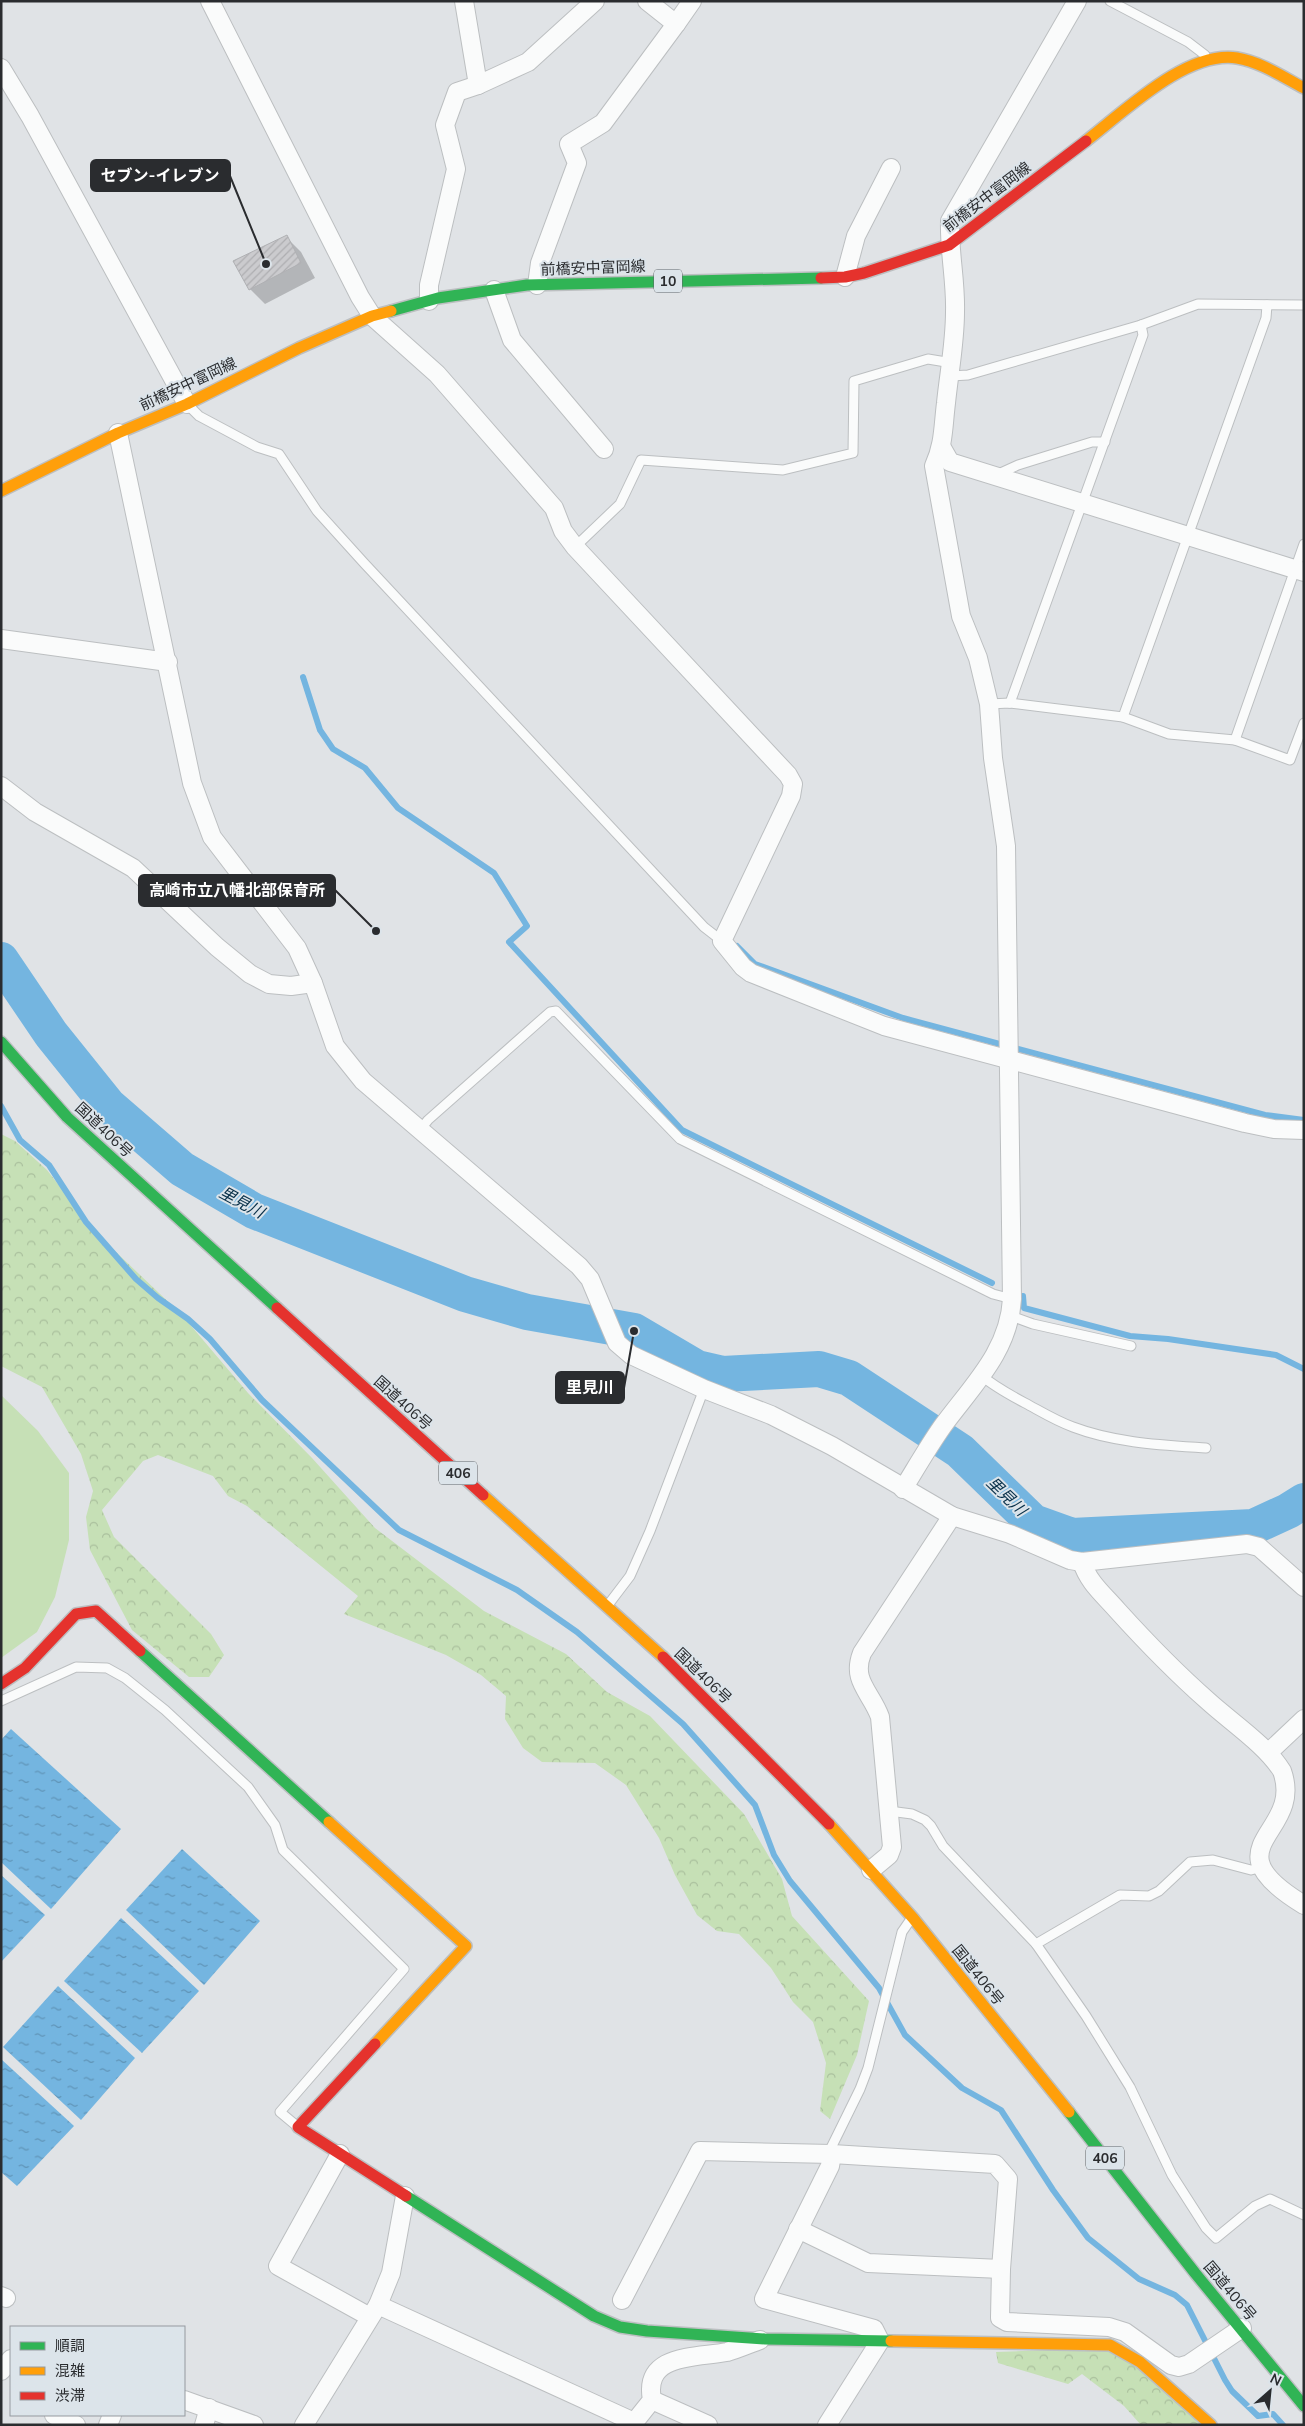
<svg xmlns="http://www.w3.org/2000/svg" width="1305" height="2426" font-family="'Nunito Sans','Noto Sans JP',sans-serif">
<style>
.forest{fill:url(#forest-crowns)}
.pitch{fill:#c6e0b6}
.water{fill:url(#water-ripples)}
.shadow{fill:#0003}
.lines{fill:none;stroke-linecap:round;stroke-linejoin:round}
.stream{stroke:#74b5e0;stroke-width:6}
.river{stroke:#74b5e0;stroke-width:36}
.building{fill:url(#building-hatch);stroke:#afb0b3}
.lane-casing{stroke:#bcbfc1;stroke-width:11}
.street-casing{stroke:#bcbfc1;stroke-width:20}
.fast-casing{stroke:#bcbfc1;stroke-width:14}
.slow-casing{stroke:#bcbfc1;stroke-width:14}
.jam-casing{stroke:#bcbfc1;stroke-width:14}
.lane{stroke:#fafbfb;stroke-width:9}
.street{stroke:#fafbfb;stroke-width:18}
.fast{stroke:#30b455;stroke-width:11}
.slow{stroke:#ff9f0a;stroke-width:11}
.jam{stroke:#e5322d;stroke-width:11}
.labels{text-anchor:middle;stroke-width:4;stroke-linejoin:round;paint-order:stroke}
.shield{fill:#dce4ea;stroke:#5f6367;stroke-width:1}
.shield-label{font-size:14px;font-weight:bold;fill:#2a2c2f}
.street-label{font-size:15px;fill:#2a2c2f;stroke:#dce4ea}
.water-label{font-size:16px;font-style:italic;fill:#072f48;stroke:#dce4ea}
.leader{fill:none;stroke:#2a2c2f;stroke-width:2}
.callout-dot{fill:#2a2c2f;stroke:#dce4ea;stroke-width:2}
.callout{fill:#2a2c2f;stroke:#2a2c2f;stroke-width:2}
.callout-label{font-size:16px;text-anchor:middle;font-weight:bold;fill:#fff}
</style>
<defs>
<pattern id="forest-crowns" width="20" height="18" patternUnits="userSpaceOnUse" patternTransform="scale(1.25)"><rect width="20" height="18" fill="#c6e0b6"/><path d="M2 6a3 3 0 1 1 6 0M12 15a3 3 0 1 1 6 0" fill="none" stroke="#aac09d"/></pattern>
<pattern id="water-ripples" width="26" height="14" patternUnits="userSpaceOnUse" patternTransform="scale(1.25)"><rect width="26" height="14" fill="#74b5e0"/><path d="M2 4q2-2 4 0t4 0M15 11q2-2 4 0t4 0" fill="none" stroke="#5f93b6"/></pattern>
<pattern id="building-hatch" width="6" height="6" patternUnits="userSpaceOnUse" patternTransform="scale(1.25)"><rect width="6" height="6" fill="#cbcbce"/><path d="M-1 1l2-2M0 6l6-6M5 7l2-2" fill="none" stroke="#aeaeb1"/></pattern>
</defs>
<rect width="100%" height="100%" fill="#e0e3e6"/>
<g class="forest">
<path d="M1 1134 15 1141 47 1170 96 1233 181 1314 248 1393 312 1458 375 1528 484 1611 566 1654 607 1692 650 1716 744 1814 782 1879 792 1916 869 2001 857 2055 830 2119 820 2111 826 2063 813 2022 793 2002 771 1968 739 1934 717 1931 697 1915 675 1875 659 1838 626 1785 595 1763 542 1762 523 1748 505 1719 506 1696 481 1675 446 1655 344 1614 358 1596 247 1506 228 1496 213 1476 158 1455 143 1461 102 1510 114 1537 211 1634 224 1655 209 1677H189L132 1630 90 1550 86 1517 93 1491 81 1454 42 1387 1 1366Z"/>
<path d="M1097 2348 1130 2358 1210 2425H1141L1124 2406 1082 2374 1068 2384 998 2363 996 2352Z"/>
</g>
<path class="pitch" d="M1 1395 38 1431 69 1473V1540L55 1597 37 1632 1 1658Z"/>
<g class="water">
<path d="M11 1729 121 1829 51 1909 1 1862V1740Z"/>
<path d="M182 1849 260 1921 204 1985 126 1910Z"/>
<path d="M1 1875 45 1915 1 1962Z"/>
<path d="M121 1918 199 1991 142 2053 64 1981Z"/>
<path d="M58 1986 135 2058 81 2120 3 2047Z"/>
<path d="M1 2059 74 2126 17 2186 1 2172Z"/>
</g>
<path class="shadow" d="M286 237 301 252 315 278 265 304 250 289 235 261Z"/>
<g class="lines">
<g class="stream">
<path d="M303 677 320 730 333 749 365 768 398 808 494 873 527 926 509 942 682 1130 992 1283"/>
<path d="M737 946 755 964 903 1018 1265 1115 1304 1120"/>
<path d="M1 1106 20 1140 49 1165 86 1222 136 1279 158 1298 188 1319 210 1339 262 1400 399 1530 517 1590 577 1632 683 1724 755 1805 774 1855 790 1881 879 1988 905 2035 962 2088 1001 2110 1053 2190 1088 2238 1139 2279 1175 2295 1187 2305 1225 2380 1232 2391 1258 2416 1273 2414 1283 2425"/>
<path d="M1023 1296 1024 1308 1130 1336 1168 1339 1276 1355 1304 1369"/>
</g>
<path class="river" d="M1 960 51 1034 108 1105 182 1169 254 1211 465 1294 527 1312 634 1331 697 1368 723 1374 819 1369 849 1378 960 1451 1033 1522 1072 1536 1253 1527 1288 1511 1304 1501"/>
</g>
<path class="building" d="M287 235 301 263 249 290 233 261Z"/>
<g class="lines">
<defs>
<g id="lane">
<path d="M1110 1 1188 42 1205 55"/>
<path d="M951 376 968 375 1141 325 1198 304 1304 305"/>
<path d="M189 406 199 416 257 447 279 454 317 511 364 563 704 927 722 941"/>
<path d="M996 475 1018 465 1092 442H1105"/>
<path d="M575 547 620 504 641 460 783 470 853 453 854 381 928 359 952 363"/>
<path d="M1010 703 1143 335 1141 325"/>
<path d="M989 704 1010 703 1123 717 1169 734 1235 740 1290 760 1304 723"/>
<path d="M1123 717 1266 318 1267 305"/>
<path d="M1235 740 1304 544"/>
<path d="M420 1130 428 1120 550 1012 556 1011 680 1139 993 1294 1012 1299"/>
<path d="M1011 1316 1033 1324 1131 1346"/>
<path d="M982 1376C995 1387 1010 1395 1025 1403 1040 1411 1056 1421 1073 1427 1115 1443 1162 1445 1206 1448"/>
<path d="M608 1605 630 1576 650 1531 704 1389"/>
<path d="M1 1701 76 1667 107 1668 125 1678 165 1710 248 1787 275 1825 283 1850 404 1969 280 2112 298 2127"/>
<path d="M889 1811 912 1814 925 1820 931 1826 943 1846 1036 1944 1086 2016 1130 2087 1172 2175 1206 2228 1216 2238 1255 2206 1270 2199 1304 2215"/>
<path d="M1036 1944 1120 1895 1149 1896 1159 1891 1190 1862 1213 1860 1251 1870 1263 1867"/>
<path d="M832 2154 831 2148 860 2089 868 2068 902 1932 911 1919"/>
</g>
<g id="street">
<path d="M210 1 360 297 372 316 437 374 554 508 563 531 575 547 788 775 793 784 791 796 722 941 743 967 751 973 884 1026 1245 1123 1274 1129 1304 1130"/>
<path d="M464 1 478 85 528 62 595 1"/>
<path d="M647 1 676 24 692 1"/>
<path d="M1 68 30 116 187 404"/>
<path d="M845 277 856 236 891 168"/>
<path d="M537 285 540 263 577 163 569 144 603 123 676 24"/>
<path d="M494 290 512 340 604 449"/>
<path d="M429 301V285L456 169 445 125 457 92 478 85"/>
<path d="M118 433 192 783 212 837 297 948 313 983 335 1046 363 1081 579 1266 590 1279 617 1343 631 1355 704 1389 771 1415 832 1446 952 1516 1010 1534 1070 1560 1082 1562 1247 1544 1259 1547 1304 1587"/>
<path d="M942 448 950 462 1304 572"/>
<path d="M1 639 168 662"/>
<path d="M1 786 35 812 133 868 217 947 250 974 269 984 291 986 313 983"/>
<path d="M903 1489C916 1468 928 1447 942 1427 971 1387 1009 1352 1012 1299L1006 846 993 758 989 704 978 658 961 616 934 466C944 444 943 427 946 403 949 373 955 343 955 312 956 281 949 252 950 221L1077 1"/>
<path d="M1082 1562C1088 1582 1103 1594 1117 1610 1146 1642 1175 1672 1208 1701 1231 1722 1266 1745 1282 1771 1305 1835 1205 1845 1304 1905"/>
<path d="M1269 1752 1304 1719"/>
<path d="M871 1870 889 1855 892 1847 880 1717C871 1692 851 1681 862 1653L952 1516"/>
<path d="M340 2154 278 2266 370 2317"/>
<path d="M798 2229 868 2263 1001 2269"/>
<path d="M1 2296 6 2298"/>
<path d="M622 2300 700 2151 832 2154 995 2164 1008 2179 1001 2269 1000 2318 1007 2322 1109 2327 1125 2332 1171 2365 1179 2367 1189 2364 1242 2328"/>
<path d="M378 2305 634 2422"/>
<path d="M1 2371 11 2359"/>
<path d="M184 2400 254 2425"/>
<path d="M652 2400 708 2425"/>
<path d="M54 2415 76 2425"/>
<path d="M108 2425 112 2415"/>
<path d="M204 2425 209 2408"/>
<path d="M304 2425 378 2305 391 2273 405 2196"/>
<path d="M632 2425 652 2400C643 2353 696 2358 727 2352 738 2349 749 2344 760 2340"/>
<path d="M827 2425 880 2341 874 2329 764 2299 830 2166 832 2154"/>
</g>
<g id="fast">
<path d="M391 311 438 298 527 285 821 278"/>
<path d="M1 1042 67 1117 277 1308"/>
<path d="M140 1651 329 1822"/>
<path d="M1069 2112 1195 2273 1304 2406"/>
<path d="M406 2196 594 2316 620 2327 647 2331 765 2339 891 2341"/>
</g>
<g id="slow">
<path d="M1086 141C1125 111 1187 50 1237 58 1261 62 1283 77 1304 88"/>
<path d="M1 491 118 433 187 404 299 348 372 316 391 311"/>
<path d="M483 1495 663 1657"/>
<path d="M329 1822 466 1946 375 2044"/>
<path d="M829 1824 913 1918 1069 2112"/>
<path d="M891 2341 1110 2345 1140 2362 1211 2425"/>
</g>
<g id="jam">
<path d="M821 278 845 277 864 273 949 245 1086 141"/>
<path d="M277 1308 483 1495"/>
<path d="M663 1657 829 1824"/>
<path d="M1 1684 25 1668 76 1614 96 1611 140 1651"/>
<path d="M375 2044 298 2127 406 2196"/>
</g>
</defs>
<use href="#lane" class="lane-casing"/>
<use href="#street" class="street-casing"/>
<use href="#fast" class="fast-casing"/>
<use href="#slow" class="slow-casing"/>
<use href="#jam" class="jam-casing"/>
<use href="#lane" class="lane"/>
<use href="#street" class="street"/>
<use href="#fast" class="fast"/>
<use href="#slow" class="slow"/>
<use href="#jam" class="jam"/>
</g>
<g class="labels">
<g class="shield">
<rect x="654" y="269.5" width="28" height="23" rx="4"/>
<rect x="439" y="1461.5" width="38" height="23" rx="4"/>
<rect x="1086" y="2146.5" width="38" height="23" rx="4"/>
</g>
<g class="shield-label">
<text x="668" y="286">10</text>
<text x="458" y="1478">406</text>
<text x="1105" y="2163">406</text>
</g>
<g class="street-label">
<text transform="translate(987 197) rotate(-37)" y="5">前橋安中富岡線</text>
<text transform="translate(593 268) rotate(-2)" y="5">前橋安中富岡線</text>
<text transform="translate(188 384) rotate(-25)" y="5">前橋安中富岡線</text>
<text transform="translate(104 1130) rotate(43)" y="5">国道406号</text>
<text transform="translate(403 1403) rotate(42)" y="5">国道406号</text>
<text transform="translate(703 1676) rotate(44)" y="5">国道406号</text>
<text transform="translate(978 1975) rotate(51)" y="5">国道406号</text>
<text transform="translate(1230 2291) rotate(50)" y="5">国道406号</text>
</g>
<g class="water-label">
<text transform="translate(242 1202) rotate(28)" y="6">里見川</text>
<text transform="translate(1007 1496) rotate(44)" y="6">里見川</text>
</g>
</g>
<path class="leader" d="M266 264L230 176M376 931L335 890M634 1331L624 1388"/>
<g class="callout-dot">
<circle cx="266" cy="264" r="5"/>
<circle cx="376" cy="931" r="5"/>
<circle cx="634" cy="1331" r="5"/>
</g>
<g class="callout">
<rect x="91" y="160" width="139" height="31" rx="5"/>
<rect x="139" y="875" width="196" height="31" rx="5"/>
<rect x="556" y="1372" width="68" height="31" rx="5"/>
</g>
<g class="callout-label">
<text x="160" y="181">セブン-イレブン</text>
<text x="237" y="896">高崎市立八幡北部保育所</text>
<text x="590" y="1393">里見川</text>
</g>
<rect width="1305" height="2426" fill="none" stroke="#2a2c2f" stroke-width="5"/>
<rect x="10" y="2326" width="175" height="90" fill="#dce4ea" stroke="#959a9f"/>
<rect x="20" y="2342" width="25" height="8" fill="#30b455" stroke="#959a9f"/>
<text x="55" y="2351" font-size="15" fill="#2a2c2f">順調</text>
<rect x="20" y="2367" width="25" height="8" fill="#ff9f0a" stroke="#959a9f"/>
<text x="55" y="2376" font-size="15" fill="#2a2c2f">混雑</text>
<rect x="20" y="2392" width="25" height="8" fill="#e5322d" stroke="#959a9f"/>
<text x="55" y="2401" font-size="15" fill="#2a2c2f">渋滞</text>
<g transform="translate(1270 2391) rotate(27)" stroke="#dce4ea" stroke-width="4" paint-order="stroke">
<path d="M0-4L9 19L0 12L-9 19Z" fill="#2a2c2f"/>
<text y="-8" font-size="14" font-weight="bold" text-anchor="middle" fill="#2a2c2f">N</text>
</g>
</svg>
